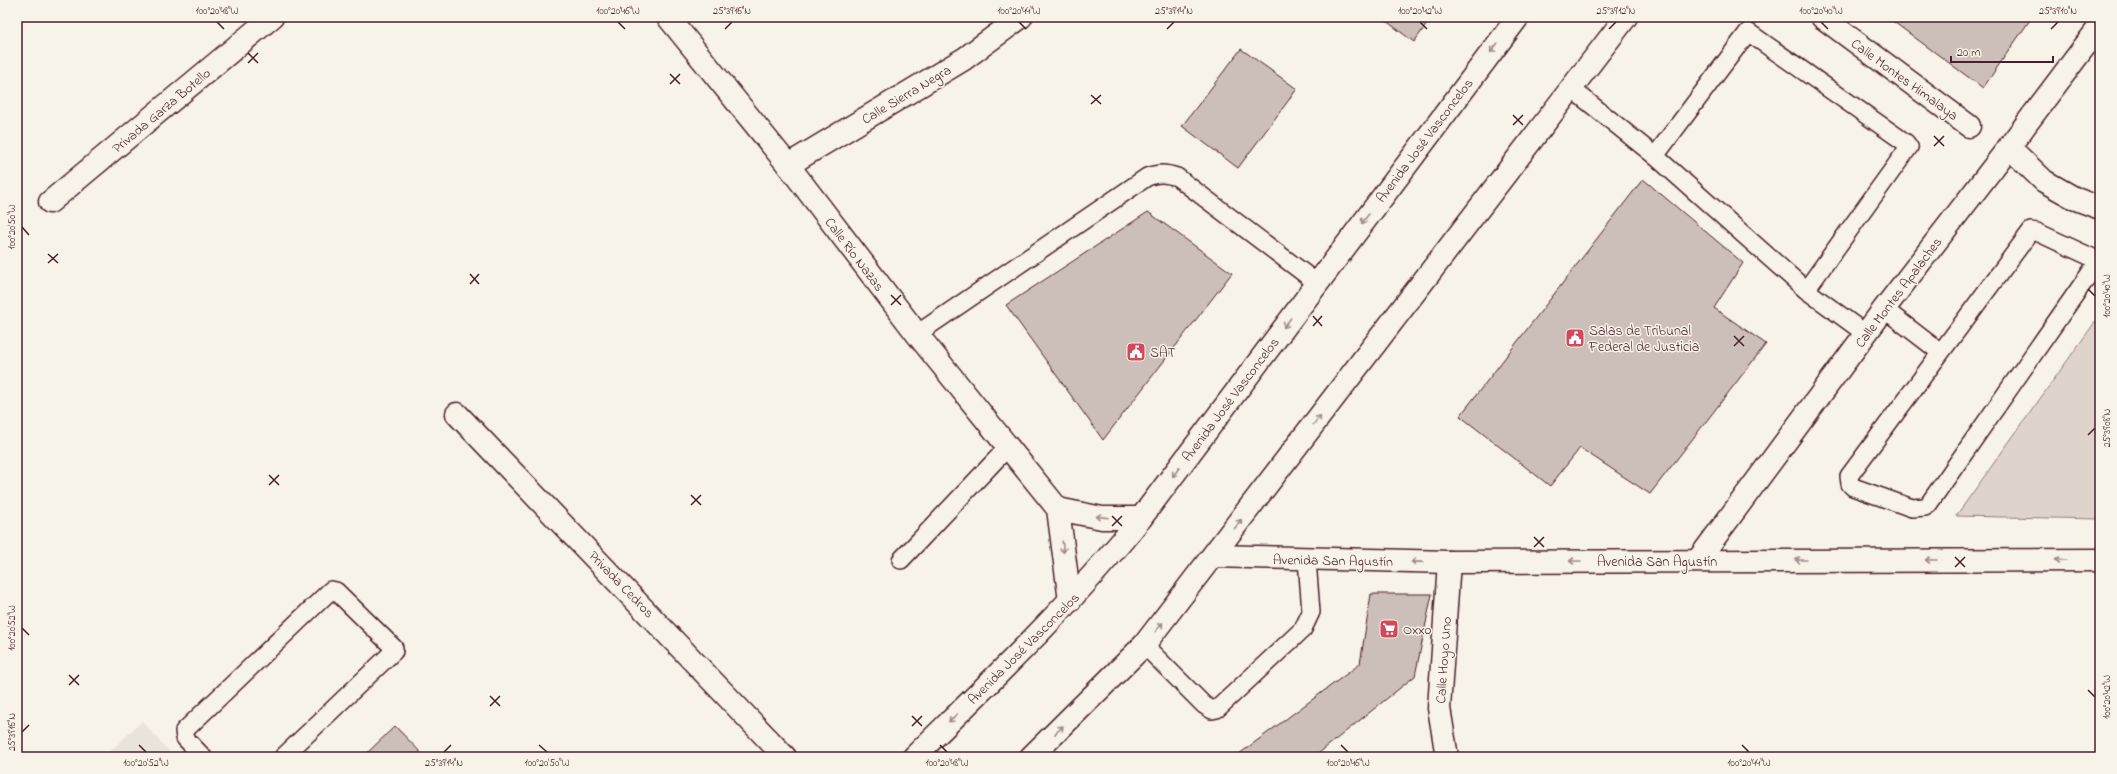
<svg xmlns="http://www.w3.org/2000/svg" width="2117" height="774" font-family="'Indie Flower',sans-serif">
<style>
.built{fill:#eae3da}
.green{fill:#ded4cc;stroke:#947a7c}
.building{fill:#ccbfb9;stroke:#4a1f2b}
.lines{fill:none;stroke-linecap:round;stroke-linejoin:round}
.lane-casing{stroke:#4a1f2b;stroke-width:20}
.street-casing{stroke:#4a1f2b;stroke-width:25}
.secondary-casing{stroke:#4a1f2b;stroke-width:25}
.lane{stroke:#f7f3e8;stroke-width:17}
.street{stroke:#f7f3e8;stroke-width:22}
.secondary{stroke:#f7f3e8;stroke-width:22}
.oneway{stroke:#a0898a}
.ticks{fill:none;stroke:#4a1f2b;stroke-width:1.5}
.labels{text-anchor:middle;stroke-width:3;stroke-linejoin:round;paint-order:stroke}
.street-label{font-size:14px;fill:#4a1f2b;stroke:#f7f3e8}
.poi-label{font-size:14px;fill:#4a1f2b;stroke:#f7f3e8;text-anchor:start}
.neatline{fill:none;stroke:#4a1f2b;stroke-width:1.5}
.ticks-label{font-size:10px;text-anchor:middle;fill:#4a1f2b}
</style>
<rect width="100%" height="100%" fill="#f7f3e8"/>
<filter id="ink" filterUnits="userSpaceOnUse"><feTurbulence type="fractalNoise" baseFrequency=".025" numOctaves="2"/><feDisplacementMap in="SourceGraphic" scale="8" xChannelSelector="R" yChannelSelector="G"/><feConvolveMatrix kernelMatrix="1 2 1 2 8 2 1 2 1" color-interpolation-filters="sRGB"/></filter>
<g filter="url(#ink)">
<path class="built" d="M142 721 174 757H104Z"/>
<path class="green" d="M2100 315V519L1956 516Z"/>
<g class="building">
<path d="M1381 17H1432L1414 42Z"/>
<path d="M1887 17H2032L1983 88Z"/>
<path d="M1241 49 1297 89 1238 168 1182 126Z"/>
<path d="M1643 179 1743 263 1714 308 1766 344 1650 494 1580 448 1550 486 1460 416Z"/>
<path d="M1148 212 1232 273 1103 440 1006 305Z"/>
<path d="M1371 594H1432L1415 676 1314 757H1235L1360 664Z"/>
<path d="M395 726 425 757H363Z"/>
</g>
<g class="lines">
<defs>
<g id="lane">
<path d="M1572 89 1655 156"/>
<path d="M2031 231 2037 232 2091 257 2094 260 2095 266 1928 505 1925 507 1912 508 1853 487 1850 484 1849 476Z"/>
<path d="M1806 290 1909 147 1906 143 1748 32 1655 156 1806 290 1866 334"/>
<path d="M1884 309 1940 352"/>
<path d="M917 334 1147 177C1158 173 1165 173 1177 177L1317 283"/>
<path d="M901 560 1008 447"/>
<path d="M1144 645 1204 705 1212 710 1217 709 1303 629 1311 612 1307 560"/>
<path d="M203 757 185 738 184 731 331 590 336 591 394 648V651L283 757"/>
</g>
<g id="street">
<path d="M668 17 788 165 917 334 1058 509 1070 601"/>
<path d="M1822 17 1969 126"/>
<path d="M2009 147 2044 181 2076 199 2100 208"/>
<path d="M788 165 964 59 1021 17"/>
<path d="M50 202 272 17"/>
<path d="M457 414 785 757"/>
<path d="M1058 509 1102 518H1141"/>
<path d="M1213 556 1449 562 2100 560"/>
<path d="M1698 560 1884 309 2009 147 2100 26"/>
<path d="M1447 757 1439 708 1449 562"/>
</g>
<g id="secondary">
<path d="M914 757C992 680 1072 604 1141 518L1518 17"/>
<path d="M1031 757 1144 645 1626 17"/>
</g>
</defs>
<use href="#lane" class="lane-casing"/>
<use href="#street" class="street-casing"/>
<use href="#secondary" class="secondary-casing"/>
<use href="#lane" class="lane"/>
<use href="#street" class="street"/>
<use href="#secondary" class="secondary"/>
</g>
<defs><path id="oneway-shaft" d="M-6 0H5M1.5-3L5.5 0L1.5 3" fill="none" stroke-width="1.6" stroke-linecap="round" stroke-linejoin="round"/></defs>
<g class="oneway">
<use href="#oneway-shaft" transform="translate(1494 48) rotate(127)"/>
<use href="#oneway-shaft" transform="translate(1365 219) rotate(127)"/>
<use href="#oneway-shaft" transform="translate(1287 323) rotate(127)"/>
<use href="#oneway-shaft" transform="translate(1317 420) rotate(-52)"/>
<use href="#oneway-shaft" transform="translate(1176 472) rotate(127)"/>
<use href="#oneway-shaft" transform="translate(1102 517) rotate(-174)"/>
<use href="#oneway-shaft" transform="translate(1238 524) rotate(-53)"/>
<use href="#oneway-shaft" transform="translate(1063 547) rotate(83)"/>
<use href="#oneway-shaft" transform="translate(1801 560) rotate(180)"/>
<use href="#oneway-shaft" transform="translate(1931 560) rotate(180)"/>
<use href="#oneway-shaft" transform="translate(2061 560) rotate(180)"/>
<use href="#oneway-shaft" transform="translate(1575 561) rotate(180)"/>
<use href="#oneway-shaft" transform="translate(1417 562) rotate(-179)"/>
<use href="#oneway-shaft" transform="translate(1159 627) rotate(-52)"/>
<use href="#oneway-shaft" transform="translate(953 718) rotate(136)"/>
<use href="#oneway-shaft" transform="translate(1059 730) rotate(-45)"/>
</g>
</g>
<path class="ticks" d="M217 22 224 29M618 22 625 29M1019 22 1026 29M1420 22 1427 29M1821 22 1828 29M725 29 732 22M1167 29 1174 22M1609 29 1616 22M2051 29 2058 22M248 53 258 63M248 63 258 53M670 74 680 84M670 84 680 74M1091 95 1101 104M1091 104 1101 95M1513 115 1523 125M1513 125 1523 115M1934 136 1944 146M1934 146 1944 136M22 227 29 235M48 254 58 263M48 263 58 254M470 274 479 284M470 284 479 274M2088 289 2095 296M891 295 901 305M891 305 901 295M1313 316 1322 326M1313 326 1322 316M1734 336 1744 346M1734 346 1744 336M2088 435 2095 428M269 475 279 485M269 485 279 475M691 495 701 505M691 505 701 495M1112 516 1122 526M1112 526 1122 516M1534 537 1544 547M1534 547 1544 537M1955 557 1965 567M1955 567 1965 557M22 628 29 635M69 675 79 685M69 685 79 675M2088 690 2095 697M490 696 500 706M490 706 500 696M912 716 922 726M912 726 922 716M22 732 29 725M139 745 146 752M539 745 547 752M940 745 947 752M1341 745 1348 752M1742 745 1749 752M444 752 451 745"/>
<defs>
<symbol id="civic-square" viewBox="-11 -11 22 22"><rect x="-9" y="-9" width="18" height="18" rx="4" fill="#d1495b" stroke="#f7f3e8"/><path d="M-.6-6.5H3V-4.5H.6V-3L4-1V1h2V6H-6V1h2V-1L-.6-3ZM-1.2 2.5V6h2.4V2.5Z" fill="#fff"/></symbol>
<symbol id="supermarket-square" viewBox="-11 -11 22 22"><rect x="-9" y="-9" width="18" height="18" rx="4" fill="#d1495b" stroke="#f7f3e8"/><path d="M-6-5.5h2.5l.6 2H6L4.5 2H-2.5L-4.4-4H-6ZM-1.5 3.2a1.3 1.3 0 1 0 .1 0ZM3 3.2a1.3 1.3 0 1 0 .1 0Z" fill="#fff"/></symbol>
</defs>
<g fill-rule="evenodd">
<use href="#civic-square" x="1564" y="327" width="22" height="22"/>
<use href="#civic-square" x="1125" y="341" width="22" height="22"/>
<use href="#supermarket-square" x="1378" y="618" width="22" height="22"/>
</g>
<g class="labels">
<g class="street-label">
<text transform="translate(1905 79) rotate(36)" y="5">Calle Montes Himalaya</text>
<text transform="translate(906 94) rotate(-31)" y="5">Calle Sierra Negra</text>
<text transform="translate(161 110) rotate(-40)" y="5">Privada Garza Botello</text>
<text transform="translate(1424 140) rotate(-53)" y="5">Avenida José Vasconcelos</text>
<text transform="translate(855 254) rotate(53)" y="5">Calle Río Nazas</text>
<text transform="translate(1898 292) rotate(-53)" y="5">Calle Montes Apalaches</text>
<text transform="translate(1230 399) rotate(-53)" y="5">Avenida José Vasconcelos</text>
<text transform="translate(1333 560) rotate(1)" y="5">Avenida San Agustín</text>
<text x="1657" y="566">Avenida San Agustín</text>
<text transform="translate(622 584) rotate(46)" y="5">Privada Cedros</text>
<text transform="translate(1023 648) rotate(-45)" y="5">Avenida José Vasconcelos</text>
<text transform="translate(1443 660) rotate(-86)" y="5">Calle Hoyo Uno</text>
</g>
<g class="poi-label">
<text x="1589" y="335">Salas de Tribunal<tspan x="1589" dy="16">Federal de Justicia</tspan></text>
<text x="1150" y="357">SAT</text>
<text x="1403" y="634">Oxxo</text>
</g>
</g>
<rect width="2117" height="774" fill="none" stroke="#f7f3e8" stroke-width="44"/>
<path d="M1951 56v6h102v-6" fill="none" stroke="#4a1f2b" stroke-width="2"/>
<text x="1957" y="56" font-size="12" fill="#4a1f2b" stroke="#f7f3e8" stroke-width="3" paint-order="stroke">20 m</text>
<rect x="22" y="22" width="2073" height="730" class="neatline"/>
<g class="ticks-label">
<text x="217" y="14">100°20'48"W</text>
<text x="618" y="14">100°20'46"W</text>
<text x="732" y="14">25°39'16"N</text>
<text x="1019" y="14">100°20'44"W</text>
<text x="1174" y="14">25°39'14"N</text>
<text x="1420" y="14">100°20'42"W</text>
<text x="1616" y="14">25°39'12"N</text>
<text x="1821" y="14">100°20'40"W</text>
<text x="2058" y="14">25°39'10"N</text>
<text transform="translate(11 227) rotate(-90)" y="4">100°20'50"W</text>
<text transform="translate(2106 296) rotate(-90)" y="4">100°20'40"W</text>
<text transform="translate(2106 428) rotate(-90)" y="4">25°39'08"N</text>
<text transform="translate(11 628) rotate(-90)" y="4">100°20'52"W</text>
<text transform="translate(2106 697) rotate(-90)" y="4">100°20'42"W</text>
<text transform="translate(11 732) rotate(-90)" y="4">25°39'16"N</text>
<text x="146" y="766">100°20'52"W</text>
<text x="444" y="766">25°39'14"N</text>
<text x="547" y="766">100°20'50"W</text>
<text x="947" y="766">100°20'48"W</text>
<text x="1348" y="766">100°20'46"W</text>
<text x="1749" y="766">100°20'44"W</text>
</g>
</svg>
